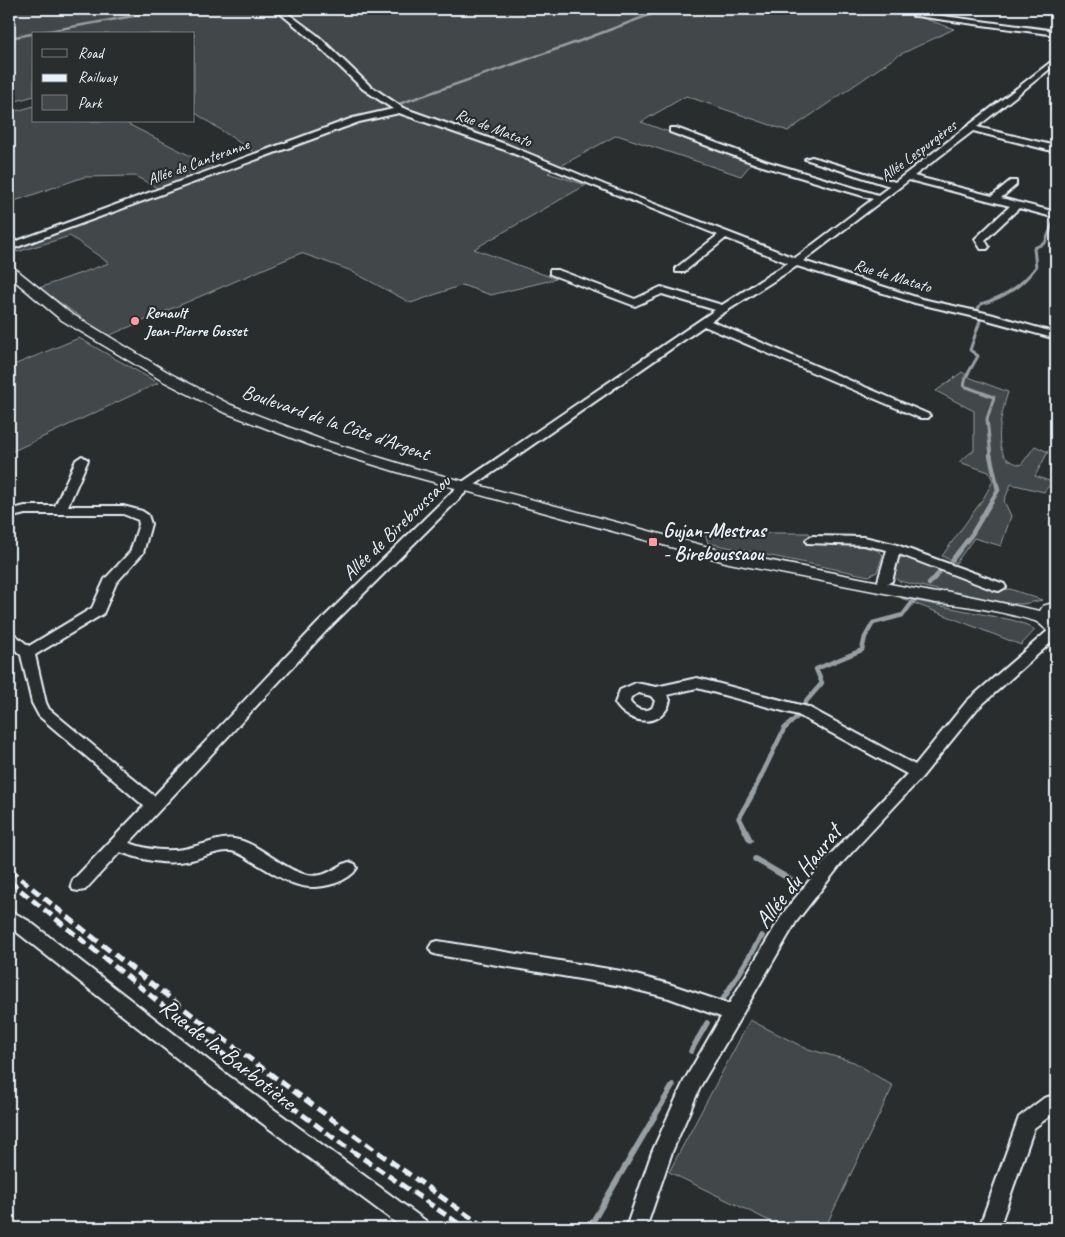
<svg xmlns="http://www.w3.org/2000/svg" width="1065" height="1237" font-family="Caveat,sans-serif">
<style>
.green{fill:#424648;stroke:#959ca0}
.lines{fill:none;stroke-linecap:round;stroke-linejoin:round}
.stream-far3{stroke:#989fa3;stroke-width:2.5}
.stream-far2{stroke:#989fa3;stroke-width:3}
.stream-far1{stroke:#989fa3;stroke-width:4.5}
.stream{stroke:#989fa3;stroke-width:5.5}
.minor-casing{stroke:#e8f1f8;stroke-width:4}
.major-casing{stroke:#e8f1f8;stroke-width:3}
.minor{fill:#2a2d2e;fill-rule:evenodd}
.major{fill:#2a2d2e;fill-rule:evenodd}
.rail{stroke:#e8f1f8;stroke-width:5;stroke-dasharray:10 5;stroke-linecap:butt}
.poi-dot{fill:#ff9aa2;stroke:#2a2d2e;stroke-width:2}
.labels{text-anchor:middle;stroke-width:4.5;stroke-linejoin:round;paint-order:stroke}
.far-street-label{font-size:16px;fill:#e8f1f8;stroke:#2a2d2e}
.far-poi-label{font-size:16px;font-weight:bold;fill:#e8f1f8;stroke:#2a2d2e;text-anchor:start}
.street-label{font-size:20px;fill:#e8f1f8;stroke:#2a2d2e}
.poi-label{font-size:20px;font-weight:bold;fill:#e8f1f8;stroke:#2a2d2e;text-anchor:start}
.near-street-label{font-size:24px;fill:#e8f1f8;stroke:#2a2d2e}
</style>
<rect width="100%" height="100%" fill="#2a2d2e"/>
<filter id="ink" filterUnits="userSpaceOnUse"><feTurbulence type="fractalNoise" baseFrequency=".02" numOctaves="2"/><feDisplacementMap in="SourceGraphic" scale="10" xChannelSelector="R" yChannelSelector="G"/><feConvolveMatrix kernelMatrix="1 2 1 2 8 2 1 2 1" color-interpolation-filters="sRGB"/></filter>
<g filter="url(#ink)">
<g class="green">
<path d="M9 9H935L917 16 954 29 897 56 788 131 686 96 641 122 753 162 741 176 617 135 548 173 586 185 474 249 556 279 491 295 462 285 411 303 349 270 301 253 108 336 39 288 109 263 70 236 17 252 13 247 163 191 135 176 84 177 9 203V113L34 106V121H122L218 170 258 155 194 112V34H34V96L9 103Z"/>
<path d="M79 338 158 383 9 453V367Z"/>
<path d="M962 372 971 378 1008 392C1003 408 994 440 1004 455 1007 461 1015 463 1021 465L1035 446 1048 452 1035 476 1052 482 1044 492 1011 484 1004 501 1011 516 1001 546 974 538 956 563 942 556 983 499 993 481 989 472 959 462 974 450V411L936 391Z"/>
<path d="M705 533H809L812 544C827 545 875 543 883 555L877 572 869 576 708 543Z"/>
<path d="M904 557 996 590 1010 589 1042 600 1023 604 993 603 899 581 894 577 899 558Z"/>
<path d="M901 598 1012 620 1027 625 1035 630 1021 645Z"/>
<path d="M750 1020 805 1048 854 1062 893 1086 825 1228H784L669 1172Z"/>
</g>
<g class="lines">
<g class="stream-far3">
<path d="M9 38 173 9"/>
<path d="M396 105 580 41 665 9"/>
<path d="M334 125 362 116"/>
</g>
<path class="stream-far2" d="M991 456 987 419 994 397 964 386 966 377 978 356 970 350 980 321 977 310 981 304C1004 297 1021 287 1036 267L1034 248 1045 243 1055 218"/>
<g class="stream-far1">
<path d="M952 560 972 534 998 490 990 455"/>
<path d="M929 584 939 573"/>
<path d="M803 705 822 683 816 669 862 650 865 637 873 623 903 615 914 600"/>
<path d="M752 795 784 729 797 717"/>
</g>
<g class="stream">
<path d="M750 840 739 818 753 793"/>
<path d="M755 859 791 880V890"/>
<path d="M722 1001 762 936"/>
<path d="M691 1051 707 1023"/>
<path d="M589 1228 673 1085"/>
</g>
<defs>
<g id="minor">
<path d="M275 9H282L317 35 369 85 403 108 508 145 605 185 795 258 873 199 759 165 670 132V128H676L765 161 878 195 890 186 805 159 812 157 895 182 1056 58V64L977 127 1056 146V152L973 131 914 176 992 196 1010 181H1016V185L1001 198 1056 212V218L1019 208 985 240 989 247 987 249H981L975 239 977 237 1010 206 909 180 803 261 922 299 990 314 1056 333V339L984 319 915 303 797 266 711 321 928 414 930 416 928 418H920L704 326 469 489 327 630 129 843C151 851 174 853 196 846 209 843 221 837 234 839 264 843 291 881 321 875 331 873 339 865 349 862L355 864 357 868C353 875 344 880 336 883 300 895 282 878 252 861 246 857 238 852 231 851 217 850 204 857 191 860 166 866 143 860 120 852L85 890 79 891 73 890 71 885 73 880 144 806 39 716 32 703 21 655 9 644V633L14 634 29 646 92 608 105 579 130 552 139 524 138 520 123 514H25L9 518V510L25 506H55L76 460 82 456 88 460 68 506H123L142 511 148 515 151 524 143 553 116 583 103 614 35 655 46 703 49 709 154 796 317 624 461 483 715 310 662 294 635 306 550 274V270H558L635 299 661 287 722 305 788 263 726 238 684 272H676V268L718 235 502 149 399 113 359 122 9 250V244L353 118 393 109 363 89 311 39Z"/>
<path d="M913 12 1056 31V35L916 16H913Z"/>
<path d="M812 536 864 537 894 544 1004 584 1006 587 999 591 994 590 899 554 892 581 885 585 880 584 878 581 887 550 864 545 807 543 806 540Z"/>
<path d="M1056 627V638L977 709 922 777 841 864 796 922 701 1085 672 1152 646 1228H626L652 1152 684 1081 721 1017 669 998 621 986 438 955 432 953 429 948 432 943 438 941 621 971 669 984 729 1004 784 912 829 856 907 774 798 715 697 688 667 695 670 700C664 729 628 725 615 703L620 690 636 683 656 687 697 678 808 707 915 765 967 701 1051 628ZM639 693 651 696 655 701 652 708C644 713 635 709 630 702L631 697Z"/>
<path d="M9 910 29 921 226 1074 426 1221 429 1228H403L212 1086 9 926Z"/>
<path d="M1051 1096 1056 1097V1113H1054L1034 1128 999 1228H979L1019 1117 1044 1098Z"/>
</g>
<path id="major" d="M9 266 13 267 70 313 171 374 231 405 325 441 414 468 731 553 936 593 945 591 1040 611 1043 606 1056 602V613L1054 618 1056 621V637C1047 634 1043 624 1035 621 1003 612 969 605 936 603L729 563 404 474 315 447 221 411 161 380 60 319 9 276Z"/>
</defs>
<use href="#minor" class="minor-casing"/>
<use href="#major" class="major-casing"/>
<use href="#minor" class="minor"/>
<use href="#major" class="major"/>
<g class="rail">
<path d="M9 869C162 996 322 1115 486 1228"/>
<path d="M9 881 244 1071 342 1144 465 1228"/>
</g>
</g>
</g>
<g class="poi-dot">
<circle cx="135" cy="321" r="5"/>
<rect x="648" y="537" width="10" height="10" rx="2.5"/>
</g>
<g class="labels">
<g class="far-street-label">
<text transform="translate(494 127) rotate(21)" y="6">Rue de Matato</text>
<text transform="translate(918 150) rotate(-37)" y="6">Allée Lespurgères</text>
<text transform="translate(198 161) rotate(-20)" y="6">Allée de Canteranne</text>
<text transform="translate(893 275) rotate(17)" y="6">Rue de Matato</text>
</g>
<g class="far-poi-label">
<text x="145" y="318">Renault<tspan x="145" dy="18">Jean-Pierre Gosset</tspan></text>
</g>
<g class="street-label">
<text transform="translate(336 422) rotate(19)" y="7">Boulevard de la Côte d'Argent</text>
<text transform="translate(396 527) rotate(-44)" y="7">Allée de Bireboussaou</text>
</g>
<g class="poi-label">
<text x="663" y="537">Gujan-Mestras<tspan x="663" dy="23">- Bireboussaou</tspan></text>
</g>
<g class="near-street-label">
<text transform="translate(798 876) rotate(-52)" y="8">Allée du Haurat</text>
<text transform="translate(228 1054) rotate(38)" y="8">Rue de la Barbotière</text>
</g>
</g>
<rect width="1065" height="1237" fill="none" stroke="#2a2d2e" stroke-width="30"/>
<rect x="15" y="15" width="1035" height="1207" fill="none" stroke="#e8f1f8" stroke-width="2" filter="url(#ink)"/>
<rect x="32" y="32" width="162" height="90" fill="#2a2d2e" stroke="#767b7f"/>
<rect x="42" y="49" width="25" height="8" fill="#2a2d2e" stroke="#767b7f"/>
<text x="78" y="58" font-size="15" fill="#e8f1f8">Road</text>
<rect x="42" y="74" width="25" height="8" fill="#e8f1f8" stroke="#767b7f"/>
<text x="78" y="82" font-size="15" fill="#e8f1f8">Railway</text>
<rect x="42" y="95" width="25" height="15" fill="#424648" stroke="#767b7f"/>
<text x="78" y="108" font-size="15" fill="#e8f1f8">Park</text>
</svg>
